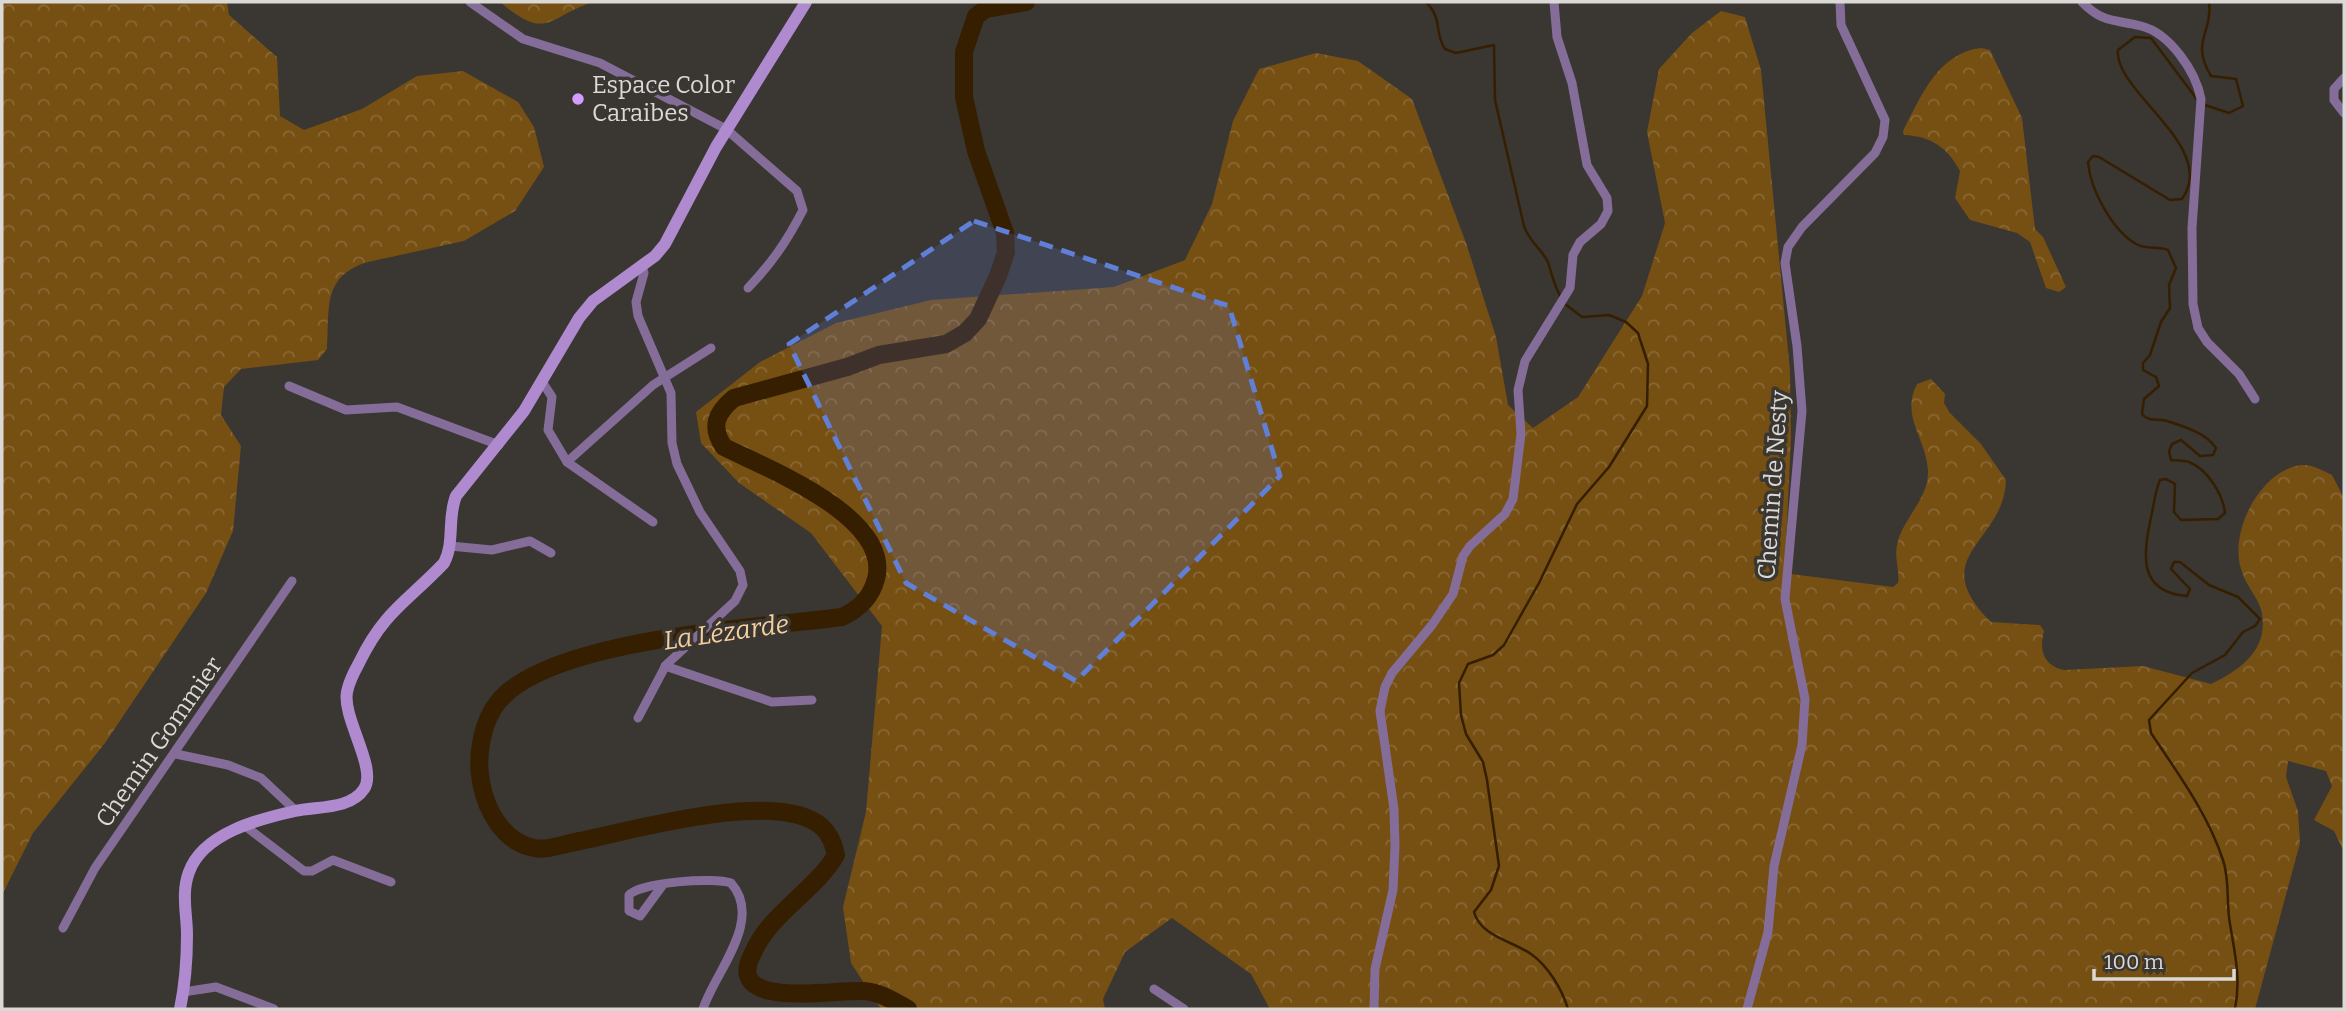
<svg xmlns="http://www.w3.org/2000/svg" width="2346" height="1011" font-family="Bitter,serif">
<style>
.forest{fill:url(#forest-crowns)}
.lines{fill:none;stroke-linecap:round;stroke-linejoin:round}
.stream{stroke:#361f00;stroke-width:2.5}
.river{stroke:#361f00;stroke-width:18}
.street{stroke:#846d98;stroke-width:9}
.secondary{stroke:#af8acf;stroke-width:12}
.marked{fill:#607fd7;fill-opacity:0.2;stroke:#607fd7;stroke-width:5;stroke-dasharray:14 9;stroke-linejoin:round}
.poi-dot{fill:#d29dfd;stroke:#3a3632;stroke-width:2.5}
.labels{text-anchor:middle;stroke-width:7;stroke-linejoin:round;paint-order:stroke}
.poi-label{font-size:24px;fill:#dbd9d6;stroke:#3a3632;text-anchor:start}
.street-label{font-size:24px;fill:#dbd9d6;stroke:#3a3632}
.water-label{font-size:26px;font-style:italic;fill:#f6cf9f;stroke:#3a3632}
</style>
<defs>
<pattern id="forest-crowns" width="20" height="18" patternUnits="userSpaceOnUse" patternTransform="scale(1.75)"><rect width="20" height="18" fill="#764f13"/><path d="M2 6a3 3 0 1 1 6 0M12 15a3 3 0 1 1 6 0" fill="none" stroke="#896835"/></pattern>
</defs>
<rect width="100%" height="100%" fill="#3a3632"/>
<g class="forest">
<path d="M2 2H227L229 15 277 57 280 116 304 130 362 109 417 76 463 71 518 102 534 127 544 167 515 211 464 241 368 262C321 276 330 310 327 349L318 360 241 369 224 387 221 415 241 446 233 531 206 593 105 743 33 833 2 895Z"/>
<path d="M500 2H593C547 17 548 42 500 2Z"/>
<path d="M1721 11 1745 17 1761 70 1790 371 1791 437 1785 563 1791 574 1893 587 1898 583C1900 570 1894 558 1897 545 1902 519 1929 499 1928 471 1927 440 1900 416 1917 384L1931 379 1945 394 1944 403 1950 413 1981 444 2006 480C2004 544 1924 555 1991 622L2040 625 2044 631C2039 650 2043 665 2064 670L2143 666 2211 684C2232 674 2257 659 2262 633 2267 601 2249 595 2241 569 2229 531 2261 469 2302 465 2312 464 2324 471 2332 475L2344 498V852L2334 831 2314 820 2332 786 2326 771 2288 761 2286 777 2298 811 2300 843 2255 1009H1270L1251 974 1172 918 1125 952 1103 999 1105 1009H881L851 963 843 907 866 812 882 626 811 533 739 483 701 443 696 412 760 362 836 323 931 300 1114 287 1185 260 1212 204 1233 121 1259 69 1316 53 1358 61 1412 99 1466 243 1496 337 1508 405 1533 428 1578 397 1642 296 1665 223 1647 132 1659 69 1692 33Z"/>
<path d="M1981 48 1990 50 2022 118 2035 229 2043 237 2066 287 2059 292 2046 288 2030 242 2017 233 1970 220 1955 198 1960 171C1948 148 1931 136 1904 135L1903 131C1921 96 1938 53 1981 48Z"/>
</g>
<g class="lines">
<g class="stream">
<path d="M1426 2C1443 19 1434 33 1445 49L1456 53 1494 45 1495 100 1524 226C1529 242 1546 253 1549 265 1552 277 1555 286 1561 298"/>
<path d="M2199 102 2151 38 2135 37 2118 50C2113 91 2219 147 2182 199L2170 200 2099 157 2093 156 2088 162C2090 189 2112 230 2136 244 2146 250 2158 246 2168 250L2176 268 2169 285 2170 308 2161 322 2150 355 2143 363V370L2156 377 2159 386 2144 399 2142 414C2150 423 2157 418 2167 421 2183 426 2206 433 2216 448L2213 455 2200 456 2181 440 2172 444 2169 451 2171 460C2177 461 2183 460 2189 462 2207 469 2223 494 2225 513L2218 519 2181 520 2174 512 2175 484 2166 479 2160 480C2155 491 2154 505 2151 517 2144 552 2136 592 2187 596L2190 589 2171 569 2174 562H2180L2209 585 2238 597 2260 619 2255 626 2243 632 2225 655 2192 673 2149 720 2151 733C2177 772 2208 814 2223 860 2230 880 2226 903 2230 924 2235 954 2241 979 2235 1009"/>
<path d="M2205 105 2229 113 2243 106 2236 79 2211 76C2190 41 2213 33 2209 2"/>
<path d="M1565 304 1582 317 1609 315 1626 322 1638 333 1648 364 1647 406 1609 467 1577 504 1539 583 1504 645 1493 655 1468 664 1459 683 1461 715 1466 734 1483 762 1487 780 1499 866 1491 890 1474 912C1481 937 1513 941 1531 954 1548 966 1562 989 1568 1009"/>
</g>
<path class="river" d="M908 1009C894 1001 880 992 864 991 834 989 721 1011 753 953 769 914 815 891 836 855 834 845 830 834 822 827 779 788 634 830 580 841 567 843 547 851 534 848 503 842 486 810 481 782 476 756 482 722 498 702 550 638 760 628 842 617 859 609 871 598 876 579 892 517 768 469 724 447 710 427 716 413 734 398L847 367 879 355 946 344 965 333 978 319 998 276 1006 252 1005 233 976 151 964 97V52L976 16 986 9 1026 2"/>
<g class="street">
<path d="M470 2 523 39 600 63 726 129 797 191 803 210C787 241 772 263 748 288"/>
<path d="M2082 2C2104 24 2114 19 2141 26 2170 33 2196 72 2201 99L2192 228 2193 304 2198 328 2207 342 2239 374 2255 399"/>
<path d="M2344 78 2334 89V100L2344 113"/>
<path d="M541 380 552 397 548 430 567 462 653 522"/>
<path d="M289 386 346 410 397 407 499 445"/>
<path d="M567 462 653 385 711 348"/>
<path d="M450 546 492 550 530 541 551 553"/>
<path d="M665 666 772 702 812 700"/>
<path d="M638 718 666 665 735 601 743 585 740 571 700 512 677 464 672 443 671 393 638 316 636 302 644 273 642 266"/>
<path d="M176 754 228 765 261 778 296 811"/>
<path d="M245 826 304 871H312L333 860 391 882"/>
<path d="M662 886 640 916 629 911V895C641 882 714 877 731 883 764 920 715 972 703 1009"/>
<path d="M63 928 95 868 292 581"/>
<path d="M1154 989 1184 1009"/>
<path d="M183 992 216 987 274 1009"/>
<path d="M1374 1009 1375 969 1393 890 1395 846 1394 809 1380 711 1385 687 1392 673 1432 625 1453 594 1463 556 1470 546 1505 514 1513 499 1521 434 1518 390 1525 361 1570 288 1573 255 1580 242 1601 224 1608 211 1607 198 1587 165 1572 83 1557 37 1554 2"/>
<path d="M1747 1009 1768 932 1774 866 1802 745 1805 699 1785 599 1802 411 1797 346 1785 263 1788 247 1802 227 1875 153 1883 137 1885 120 1841 25 1840 2"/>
</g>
<path class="secondary" d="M180 1009C185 985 187 960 187 935 187 914 181 893 189 872 203 833 259 819 295 811 317 806 350 810 364 789 378 769 342 718 347 692 349 681 354 672 359 663 384 611 407 602 444 563 455 542 447 518 456 496L524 411 579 318 593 301 655 256 665 244 716 147 806 2"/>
</g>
<path class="marked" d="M974 221 1229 306 1280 476 1076 681 906 583 789 344Z"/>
<circle class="poi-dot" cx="578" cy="99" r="7"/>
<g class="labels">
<g class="poi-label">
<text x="592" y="93">Espace Color<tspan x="592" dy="28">Caraibes</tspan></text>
</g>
<g class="street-label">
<text transform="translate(1773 485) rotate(-86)" y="8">Chemin de Nesty</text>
<text transform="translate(159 742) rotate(-55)" y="8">Chemin Gommier</text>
</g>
<g class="water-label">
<text transform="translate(726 632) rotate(-8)" y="9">La Lézarde</text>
</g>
</g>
<rect width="2346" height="1011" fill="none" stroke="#dbd9d6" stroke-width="7"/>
<path d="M2094 969v10h140v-10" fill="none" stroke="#dbd9d6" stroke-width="3.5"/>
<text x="2104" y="969" font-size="21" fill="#dbd9d6" stroke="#3a3632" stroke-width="5" paint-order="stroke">100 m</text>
</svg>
